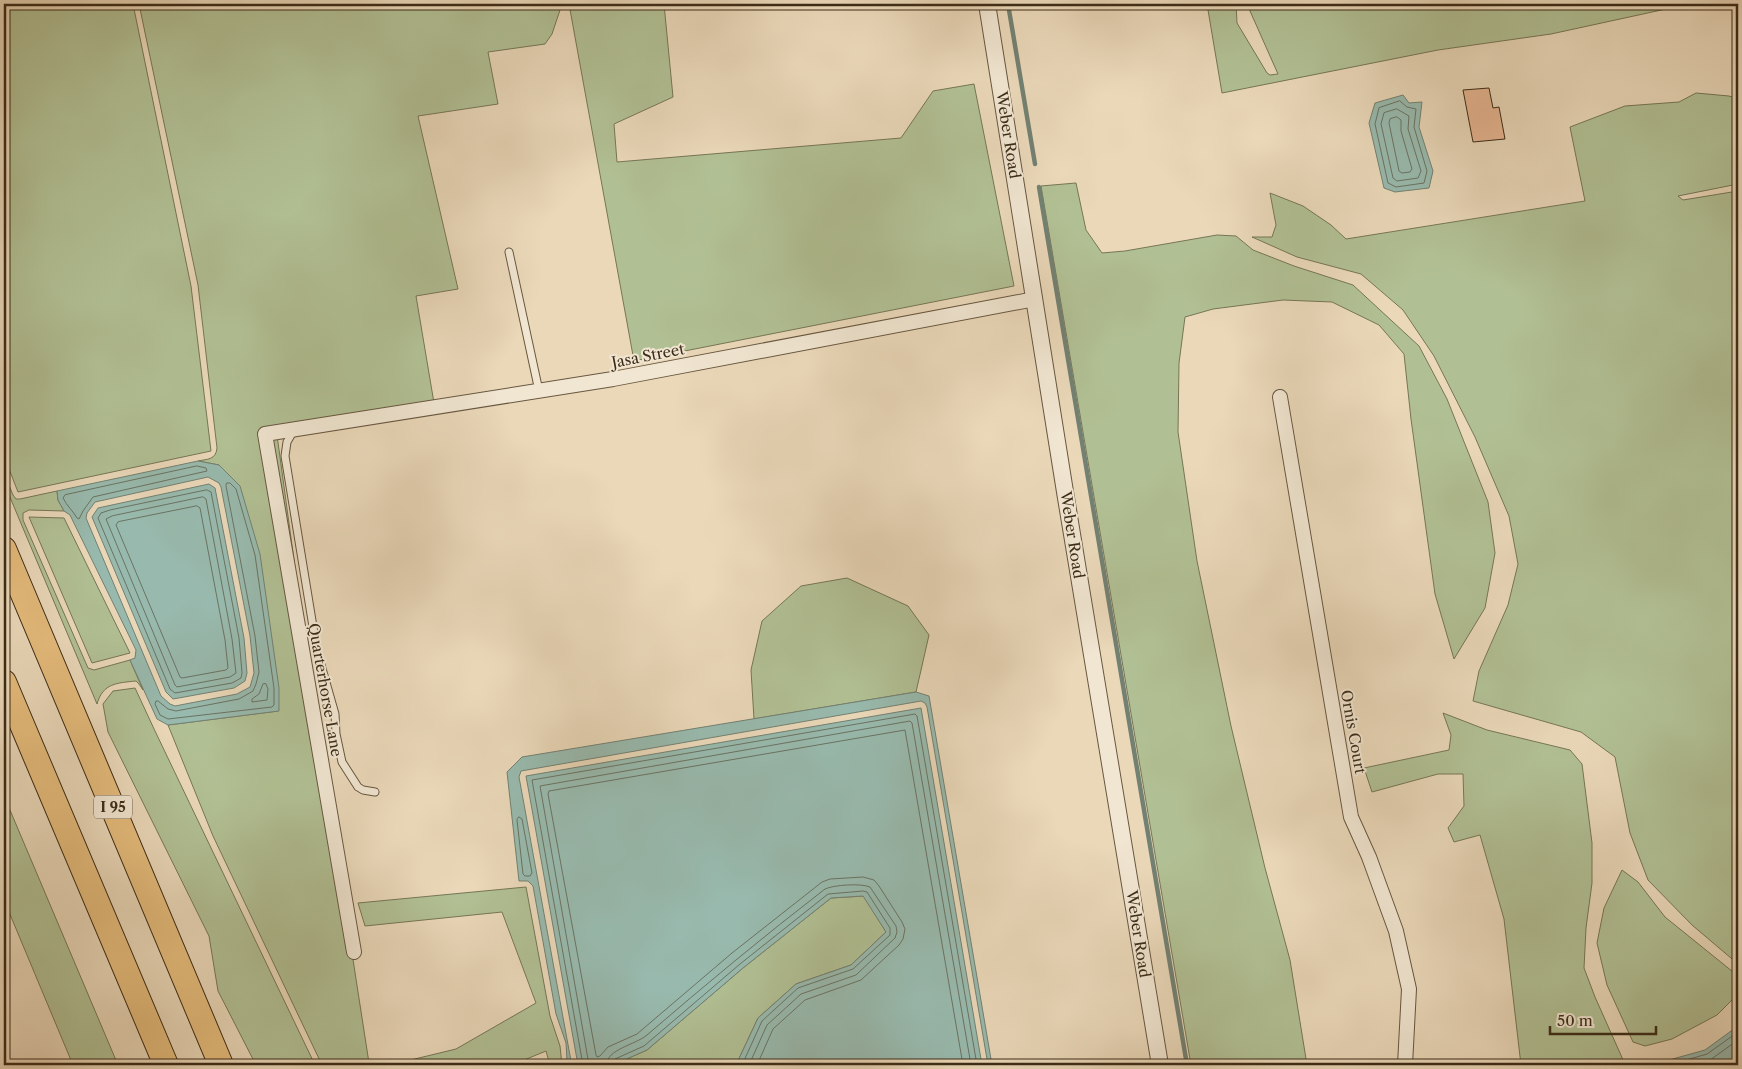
<svg xmlns="http://www.w3.org/2000/svg" width="1742" height="1069" font-family="'Libre Caslon Text',serif">
<style>
.green{fill:#b1c094;stroke:#767656}
.water{fill:#98baae;stroke:#738172;fill-rule:evenodd}
.lines{fill:none;stroke-linecap:round;stroke-linejoin:round}
.shore{stroke:#6a7363;stroke-width:1}
.stream{stroke:#738172;stroke-width:4.5}
.building{fill:#e6b591;stroke:#3c2c18}
.service-casing{stroke:#685740;stroke-width:9}
.minor-casing{stroke:#685740;stroke-width:16}
.tertiary-casing{stroke:#685740;stroke-width:18}
.motorway-casing{stroke:#3c2c18;stroke-width:26}
.service{stroke:#f1e6d2;stroke-width:7}
.minor{stroke:#f1e6d2;stroke-width:14}
.tertiary{stroke:#f1e6d2;stroke-width:16}
.motorway{stroke:#e5bc7c;stroke-width:24}
.labels{text-anchor:middle;stroke-width:4;stroke-linejoin:round;paint-order:stroke}
.shield{fill:#f1e6d2;stroke:#726450;stroke-width:1}
.shield-label{font-size:14px;font-weight:bold;fill:#3c2c18}
.street-label{font-size:15px;fill:#3c2c18;stroke:#f1e6d2}
</style>
<rect width="100%" height="100%" fill="#ead8b9"/>
<filter id="stains"><feTurbulence type="fractalNoise" baseFrequency=".004" numOctaves="4"/><feColorMatrix values="0 0 0 0 .2 0 0 0 0 .09 0 0 0 0 .02 0 0 0 .5 -.17"/></filter>
<radialGradient id="worn" r=".72"><stop offset=".6" stop-color="#630" stop-opacity="0"/><stop offset="1" stop-color="#630" stop-opacity=".3"/></radialGradient>
<g class="green">
<path d="M4 4H133L191 286 211 451 18 492 4 456Z"/>
<path d="M139 4H562L552 34 545 44 488 52 498 104 418 116 458 289 416 296 434 403 277 435 314 707 369 1063 362 1065H322L213 836 168 725 278 711 219 465 198 461C207 459 216 460 217 448L198 285Z"/>
<path d="M569 4H664L673 97 614 124 617 162 901 138 933 91 974 84 1014 286 634 361Z"/>
<path d="M1207 4H1236L1237 23 1267 73 1270 75 1278 74 1250 11V4H1689L1551 34 1438 50 1222 93Z"/>
<path d="M1696 93 1729 96 1738 99V184L1678 196 1683 200 1738 191V964L1692 925 1648 880 1630 833 1615 757 1581 732 1473 701 1479 671 1508 605 1518 564 1509 516 1475 437 1434 356 1403 310 1361 274 1297 257 1252 237H1272L1276 225 1270 193 1303 206 1331 225 1346 239 1585 201 1570 127 1625 106 1679 102Z"/>
<path d="M1076 183 1086 230 1102 253 1125 251 1217 235 1236 236 1253 250 1294 266 1353 285 1419 346 1447 399 1488 502 1495 553 1485 608 1454 659 1435 594 1411 419 1404 354 1379 325 1332 302 1283 300 1213 309 1185 317 1179 363 1178 432 1197 561 1231 726 1265 868 1290 960 1307 1065H1191L1041 186Z"/>
<path d="M4 473 13 495 16 499H20L57 491 58 500 64 511 29 510 23 513V520L88 668 94 670 130 660 143 690 139 684 136 681C117 683 103 683 97 704L4 483Z"/>
<path d="M29 517 64 518 130 653 92 663Z"/>
<path d="M847 578 908 606 929 635 916 692 754 719 751 670 762 621 801 586Z"/>
<path d="M135 688 155 731 315 1065H256L218 991 209 936 108 732 103 704 113 691Z"/>
<path d="M1443 713 1487 730 1570 750 1582 764 1592 843V883L1586 928 1584 968 1595 997 1624 1062 1622 1065H1521L1504 919 1480 835 1454 842 1448 828 1464 806 1463 774H1438L1372 792 1364 768 1449 750 1451 735Z"/>
<path d="M4 796 118 1065H73L4 900Z"/>
<path d="M1622 870 1638 882 1665 917 1738 976V994L1717 1015 1672 1039 1645 1046 1633 1042 1607 985 1597 943 1604 908Z"/>
<path d="M526 887 550 1016 560 1046 562 1065H550L546 1051 512 1065H390L456 1049 536 1003 502 912 365 926 358 903Z"/>
<path d="M864 896 886 932 851 965 796 984 758 1018 736 1065H613L647 1050 743 968 831 898Z"/>
</g>
<g class="water">
<path d="M1403 95 1409 103 1422 102 1419 127 1433 171 1429 188 1395 192 1384 188 1369 123 1375 103Z"/>
<path d="M198 461 219 465 240 486 260 554 279 688V711L168 725 157 719 130 660 135 658 136 650 70 515 64 511 58 500 57 491ZM208 477 219 483 221 487 250 636 254 673 250 687 237 694 175 706 170 704 161 696 86 518 87 513 95 502Z"/>
<path d="M209 484 215 488 244 638 247 673 245 681 234 688 173 699 166 692 92 517 98 508Z"/>
<path d="M916 692 929 696 992 1065H988L927 707 925 703 921 701 521 771 519 777 571 1061 567 1060 566 1043 556 1014 533 886 528 881H519L507 772 522 757Z"/>
<path d="M921 708 982 1065H736L758 1018 796 984 851 965 886 932 863 896 831 898 743 968 647 1050 613 1065H578L526 776Z"/>
<path d="M1738 1026V1065H1651L1705 1050Z"/>
</g>
<g class="lines">
<g class="shore">
<path d="M1400 101 1407 107 1416 109 1414 127 1427 171 1424 183 1396 187 1388 183 1375 124 1379 108Z"/>
<path d="M1397 109 1409 116 1408 129 1421 171 1418 178 1397 181 1393 178 1381 124 1384 113Z"/>
<path d="M1397 117 1401 120V131L1412 169 1410 172 1402 173 1399 171 1389 123 1390 119Z"/>
<path d="M197 466 206 468 207 471 93 497 83 511 79 519 77 518C73 511 67 506 63 498L65 495Z"/>
<path d="M227 483H230L236 489 255 555 274 688V705L272 707 168 719 160 715 155 704 156 701H158L168 709 176 711 239 699 253 691 256 684 259 672 255 636 226 486Z"/>
<path d="M207 490 211 492 239 638 242 673 241 678 232 683 175 693 170 689 98 518 101 513 110 510Z"/>
<path d="M203 497 206 499 232 639 236 673 230 677 177 687 175 685 106 519 112 516Z"/>
<path d="M197 506 200 508 225 640 228 668 226 670 182 678 180 677 116 525 118 522Z"/>
<path d="M266 684 268 689 267 700 252 702V699L259 694 263 684Z"/>
<path d="M519 817 522 819 532 873 530 876H525L523 874 517 820Z"/>
<path d="M583 1065 532 780 915 714 917 716 977 1065"/>
<path d="M589 1065 540 786 910 721 912 723 971 1065"/>
<path d="M606 1065C607 1049 635 1045 647 1035 705 985 764 936 825 889 833 885 861 883 870 887L896 926 897 932 895 938 856 975 801 994 767 1025 749 1065"/>
<path d="M612 1065 615 1059 644 1046 740 964 828 894 863 891 867 892 890 928V935L853 969 798 988 762 1021 742 1065"/>
<path d="M757 1065 773 1029 805 1000 861 980 899 945 903 939 905 929 902 922 879 886 874 880 863 877 830 879 822 882 732 953 637 1034 608 1047 600 1056 597 1057 596 1055 548 794 549 791 905 730 963 1065"/>
<path d="M1669 1065 1707 1054 1738 1032"/>
<path d="M1691 1065 1710 1060 1738 1040"/>
</g>
<g class="stream">
<path d="M1008 4 1035 164"/>
<path d="M1039 187 1187 1065"/>
</g>
</g>
<path class="building" d="M1489 88 1493 108 1499 107 1505 139 1473 142 1463 90Z"/>
<g class="lines">
<defs>
<g id="service">
<path d="M509 252 539 391"/>
<path d="M294 430 287 442 285 456 317 651 335 714 336 734 342 762 358 787 363 790 375 792"/>
</g>
<g id="minor">
<path d="M1280 397 1351 817 1369 857 1396 931 1409 989 1405 1065"/>
<path d="M354 952 265 434 613 379 1035 299"/>
</g>
<path id="tertiary" d="M987 4 1066 498 1160 1065"/>
<g id="motorway">
<path d="M4 549 221 1065"/>
<path d="M4 682 166 1065"/>
</g>
</defs>
<use href="#service" class="service-casing"/>
<use href="#minor" class="minor-casing"/>
<use href="#tertiary" class="tertiary-casing"/>
<use href="#motorway" class="motorway-casing"/>
<use href="#service" class="service"/>
<use href="#minor" class="minor"/>
<use href="#tertiary" class="tertiary"/>
<use href="#motorway" class="motorway"/>
</g>
<g class="labels">
<rect class="shield" x="94" y="795.5" width="38" height="23" rx="4"/>
<g class="shield-label">
<text x="113" y="812">I 95</text>
</g>
<g class="street-label">
<text transform="translate(1008 135) rotate(81)" y="5">Weber Road</text>
<text transform="translate(648 356) rotate(-11)" y="5">Jasa Street</text>
<text transform="translate(1072 535) rotate(81)" y="5">Weber Road</text>
<text transform="translate(325 690) rotate(80)" y="5">Quarterhorse Lane</text>
<text transform="translate(1353 732) rotate(80)" y="5">Ornis Court</text>
<text transform="translate(1138 934) rotate(81)" y="5">Weber Road</text>
</g>
</g>
<rect width="1742" height="1069" fill="none" stroke="#ead8b9" stroke-width="20"/>
<rect x="5" y="5" width="1732" height="1059" fill="none" stroke="#3c2c18" stroke-width="2.5"/>
<rect x="10" y="10" width="1722" height="1049" fill="none" stroke="#3c2c18"/>
<path d="M1550 1026v8h106v-8" fill="none" stroke="#3c2c18" stroke-width="2.5"/>
<text x="1557" y="1026" font-size="15" fill="#3c2c18" stroke="#f1e6d2" stroke-width="4" paint-order="stroke">50 m</text>
<rect width="100%" height="100%" filter="url(#stains)"/>
<rect width="100%" height="100%" fill="url(#worn)"/>
</svg>
